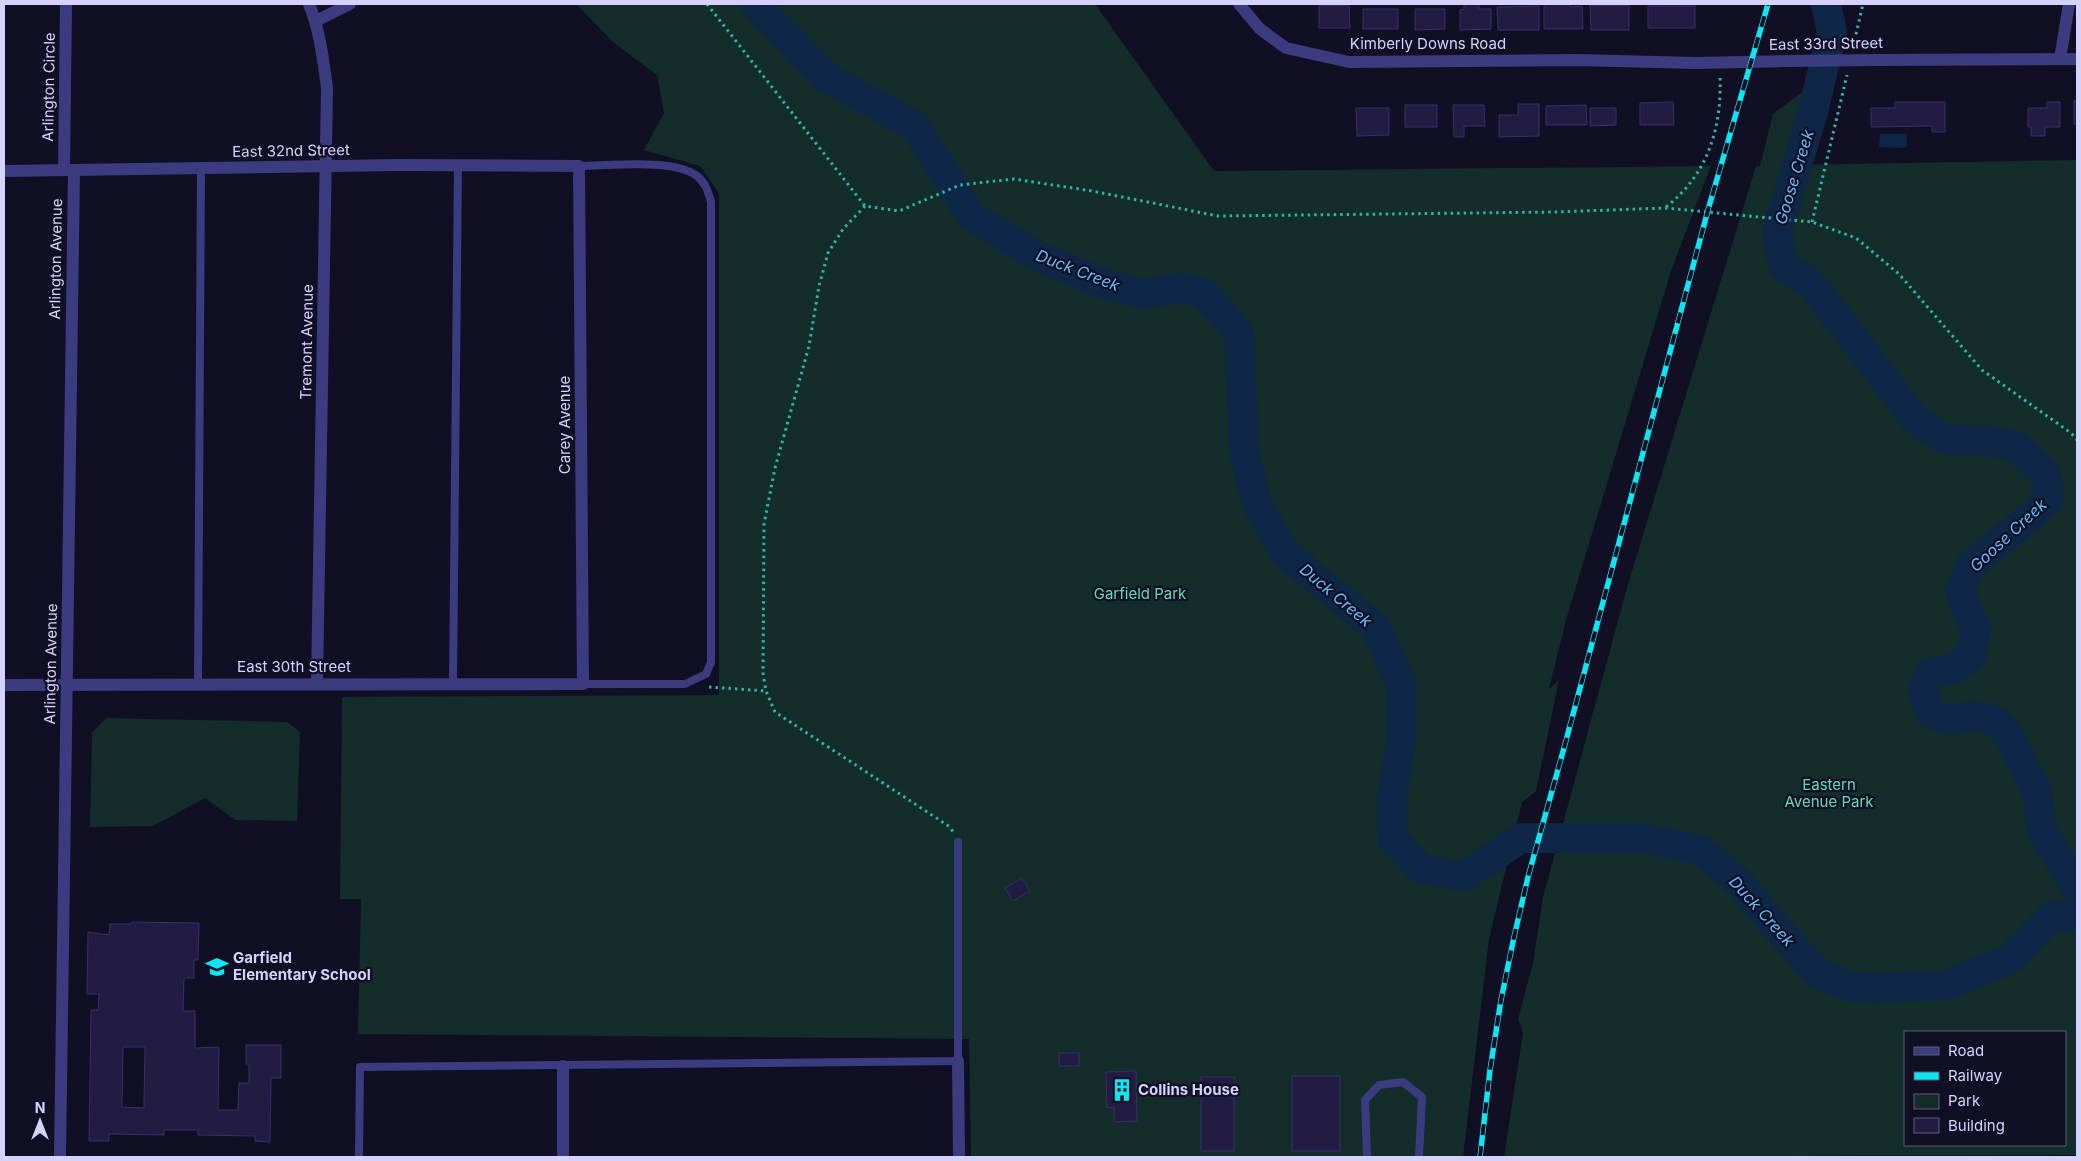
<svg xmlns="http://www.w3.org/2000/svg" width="2081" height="1161" font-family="Inter,sans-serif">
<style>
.green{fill:#122d2a;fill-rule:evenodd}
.water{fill:#0f2746}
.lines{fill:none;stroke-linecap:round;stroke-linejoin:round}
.river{stroke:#0f2746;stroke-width:30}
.building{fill:#221c43;stroke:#382e6f;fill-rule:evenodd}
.path{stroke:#33b1a3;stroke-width:3;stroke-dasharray:2.5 4;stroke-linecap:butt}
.service{stroke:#3b3c80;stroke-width:8}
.minor{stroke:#3b3c80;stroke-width:12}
.rail-casing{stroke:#08e8f4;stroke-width:5.5}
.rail{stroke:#110f23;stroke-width:4;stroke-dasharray:11;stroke-linecap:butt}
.minor-bridge{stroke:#3b3c80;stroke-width:12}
.labels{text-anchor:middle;stroke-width:4.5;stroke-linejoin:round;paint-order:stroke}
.street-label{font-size:15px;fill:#d5d2fd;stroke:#110f23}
.park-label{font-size:15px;fill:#61dbb6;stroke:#110f23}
.poi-label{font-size:15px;font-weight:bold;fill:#d5d2fd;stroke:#110f23;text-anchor:start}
.water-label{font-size:16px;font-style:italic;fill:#64bcfa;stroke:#110f23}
</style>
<rect width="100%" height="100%" fill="#110f23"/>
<g class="green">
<path d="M576 4H1095L1214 171 1711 166 1671 271 1566 620 1549 689 1559 680 1536 791 1522 802 1489 939 1463 1157H971L969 1039 358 1034 361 899H340L342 697 719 695V193L700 166 644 150 664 113 657 75 613 42Z"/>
<path d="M1809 87 1786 165 2077 160V1155L1504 1157 1523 1033 1518 1019 1533 963 1543 897 1628 584 1756 166H1760L1773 114ZM1905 1032H2065V1145H1905Z"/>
<path d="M106 718 287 722 300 732 297 821 235 820 205 798 153 826 90 827 92 733Z"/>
</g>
<path class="water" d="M1880 134H1906L1907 146 1905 148 1879 147Z"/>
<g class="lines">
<g class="river">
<path d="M755 4 824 76 915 126 971 216 1034 254 1098 282 1143 294 1183 288 1204 293 1239 333 1244 450 1256 501 1285 553 1376 628 1401 683V740L1392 797 1393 839 1421 869 1465 876 1521 838H1643L1701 850 1741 884 1776 927 1817 973 1847 986 1878 988 1948 985 2011 958 2053 915 2077 918"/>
<path d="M1826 4 1832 32 1813 112 1777 232 1783 266 1810 282 1915 419 1945 439 1994 441 2018 447 2046 475 2049 498 2034 514 1971 565 1960 589 1968 614 1976 627 1971 657 1950 670 1929 673 1923 692 1930 713 1951 720 1971 716 1995 720 2007 733 2038 793 2041 829 2077 889"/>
</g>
</g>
<g class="building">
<path d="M1464 4H1479V9H1491V29L1460 30V10L1464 9Z"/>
<path d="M1544 4H1570V7L1582 6 1583 29H1544Z"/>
<path d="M1319 5H1349L1350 28H1319Z"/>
<path d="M1590 5H1629V30H1591Z"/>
<path d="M1539 6V30H1498L1497 7Z"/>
<rect x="1648" y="6" width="47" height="22"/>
<rect x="1363" y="9" width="35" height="20"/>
<path d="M1415 9H1445V29L1415 30Z"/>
<rect x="2074" y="101" width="3" height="23"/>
<path d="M1673 102 1674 125H1640V103Z"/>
<path d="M1895 102H1945V132H1932V126L1871 127V108H1895Z"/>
<path d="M2047 102H2060V127H2045V136H2031V127H2028V108H2047Z"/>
<path d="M1518 104H1539V136L1499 137V115H1518Z"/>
<rect x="1405" y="105" width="32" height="22"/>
<path d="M1453 105H1484L1485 126H1464V137H1454Z"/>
<path d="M1586 105 1587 125H1546V106Z"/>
<path d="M1356 108H1389V135L1357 136Z"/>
<path d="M1590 108H1616V125L1590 126Z"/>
<path d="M1022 878 1030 891 1013 901 1005 888Z"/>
<path d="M132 922 199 923 198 960H194V978H184L183 1011H195V1048L219 1047 218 1110H238L239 1083H249V1064H246V1045H281V1078H271L270 1142 255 1141V1136L198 1135V1130H164V1135L109 1134V1141H89L91 1010H98L99 994H87L88 932 109 935 110 924H132ZM123 1047H145L144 1108 122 1107Z"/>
<rect x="1059" y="1053" width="20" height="13"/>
<path d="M1136 1071 1137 1121 1114 1122V1107L1107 1108 1106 1072Z"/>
<rect x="1292" y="1076" width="48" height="75"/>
<rect x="1201" y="1077" width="33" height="74"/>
</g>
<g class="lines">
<g class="path">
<path d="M707 4 865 206 899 211 960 185 1014 179 1092 191 1218 216 1556 212 1665 208 1812 222 1856 238 1899 274 1982 370 2071 433 2077 440"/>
<path d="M1853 47 1863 4"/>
<path d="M865 206 843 229 828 253 819 286 809 346 775 468 764 524 763 673 766 691 775 712 950 827 953 832"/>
<path d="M1666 207C1708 174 1722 128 1720 76"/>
<path d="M1812 222 1847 75"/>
<path d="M709 687 766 691"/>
</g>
<g class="service">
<path d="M579 166C609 166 674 158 697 176 706 183 708 192 711 202V662L706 674 685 684H583"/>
<path d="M198 684 201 168"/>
<path d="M453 684 458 165"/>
<path d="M359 1157 360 1067 958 1061V842"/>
<path d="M1367 1157 1365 1100 1379 1085 1403 1082 1422 1097 1419 1157"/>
</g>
<g class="minor">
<path d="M309 4C320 31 323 59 327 88L317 683"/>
<path d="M1239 4 1260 29 1286 48 1349 62 1576 60 1696 63 1787 61"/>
<path d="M316 21 350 4"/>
<path d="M2060 59 2069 4"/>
<path d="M1877 60 2077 59"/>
<path d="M64 170 66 4"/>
<path d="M4 171 397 165 579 166 583 684 4 685"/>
<path d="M958 1061 959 1157"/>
<path d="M60 1157 74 170"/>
<path d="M563 1157V1066"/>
</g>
<defs>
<path id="rail" d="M1480 1157 1490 1070 1501 1000 1514 937 1528 877 1564 748 1708 210 1768 4"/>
</defs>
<use href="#rail" class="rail-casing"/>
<use href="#rail" class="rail"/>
<path class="minor-bridge" d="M1787 61 1877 60"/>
</g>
<defs>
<symbol id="school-bare" viewBox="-9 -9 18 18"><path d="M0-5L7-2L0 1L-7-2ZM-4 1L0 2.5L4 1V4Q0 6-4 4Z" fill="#08e8f4" stroke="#110f23" stroke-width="2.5" paint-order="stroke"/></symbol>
<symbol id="building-bare" viewBox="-9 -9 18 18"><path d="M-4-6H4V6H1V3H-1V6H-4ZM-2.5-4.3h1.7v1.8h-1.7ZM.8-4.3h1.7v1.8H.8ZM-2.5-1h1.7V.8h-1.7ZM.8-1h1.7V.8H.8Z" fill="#08e8f4" stroke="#110f23" stroke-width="2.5" paint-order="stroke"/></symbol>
</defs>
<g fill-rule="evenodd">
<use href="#school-bare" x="201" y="951" width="32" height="32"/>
<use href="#building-bare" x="1106" y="1074" width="32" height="32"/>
</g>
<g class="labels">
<g class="street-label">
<text x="1428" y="49">Kimberly Downs Road</text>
<text transform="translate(1826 44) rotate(-1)" y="5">East 33rd Street</text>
<text transform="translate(49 87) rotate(-89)" y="5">Arlington Circle</text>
<text transform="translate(291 151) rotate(-1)" y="5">East 32nd Street</text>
<text transform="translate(56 259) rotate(-89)" y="5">Arlington Avenue</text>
<text transform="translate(307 342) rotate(-89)" y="5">Tremont Avenue</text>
<text transform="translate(565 425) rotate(-90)" y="5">Carey Avenue</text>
<text transform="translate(51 664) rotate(-89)" y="5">Arlington Avenue</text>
<text x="294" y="672">East 30th Street</text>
</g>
<g class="park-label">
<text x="1140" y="599">Garfield Park</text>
<text x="1829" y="790">Eastern<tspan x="1829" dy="17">Avenue Park</tspan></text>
</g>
<g class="poi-label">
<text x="233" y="963">Garfield<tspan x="233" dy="17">Elementary School</tspan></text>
<text x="1138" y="1095">Collins House</text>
</g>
<g class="water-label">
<text transform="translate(1794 177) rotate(-73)" y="6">Goose Creek</text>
<text transform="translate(1078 270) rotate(21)" y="6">Duck Creek</text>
<text transform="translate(2008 535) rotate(-43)" y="6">Goose Creek</text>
<text transform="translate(1336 595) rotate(40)" y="6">Duck Creek</text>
<text transform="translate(1762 911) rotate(48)" y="6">Duck Creek</text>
</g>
</g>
<rect width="2081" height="1161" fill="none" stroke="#d5d2fd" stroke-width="10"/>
<rect x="1904" y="1031" width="162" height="115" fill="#110f23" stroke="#5f5d7a"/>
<rect x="1914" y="1047" width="25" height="8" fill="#3b3c80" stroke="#5f5d7a"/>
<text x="1948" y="1056" font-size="15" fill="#d5d2fd">Road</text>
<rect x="1914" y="1072" width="25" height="8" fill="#08e8f4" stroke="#5f5d7a"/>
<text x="1948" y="1081" font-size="15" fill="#d5d2fd">Railway</text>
<rect x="1914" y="1094" width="25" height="15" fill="#122d2a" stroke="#5f5d7a"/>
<text x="1948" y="1106" font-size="15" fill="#d5d2fd">Park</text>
<rect x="1914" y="1118" width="25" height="15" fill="#221c43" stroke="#5f5d7a"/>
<text x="1948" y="1131" font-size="15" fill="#d5d2fd">Building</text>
<g transform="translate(40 1121)" stroke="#110f23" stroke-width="4" paint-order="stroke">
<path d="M0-4L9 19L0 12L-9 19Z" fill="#d5d2fd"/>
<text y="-8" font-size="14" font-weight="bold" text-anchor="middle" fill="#d5d2fd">N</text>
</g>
</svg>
